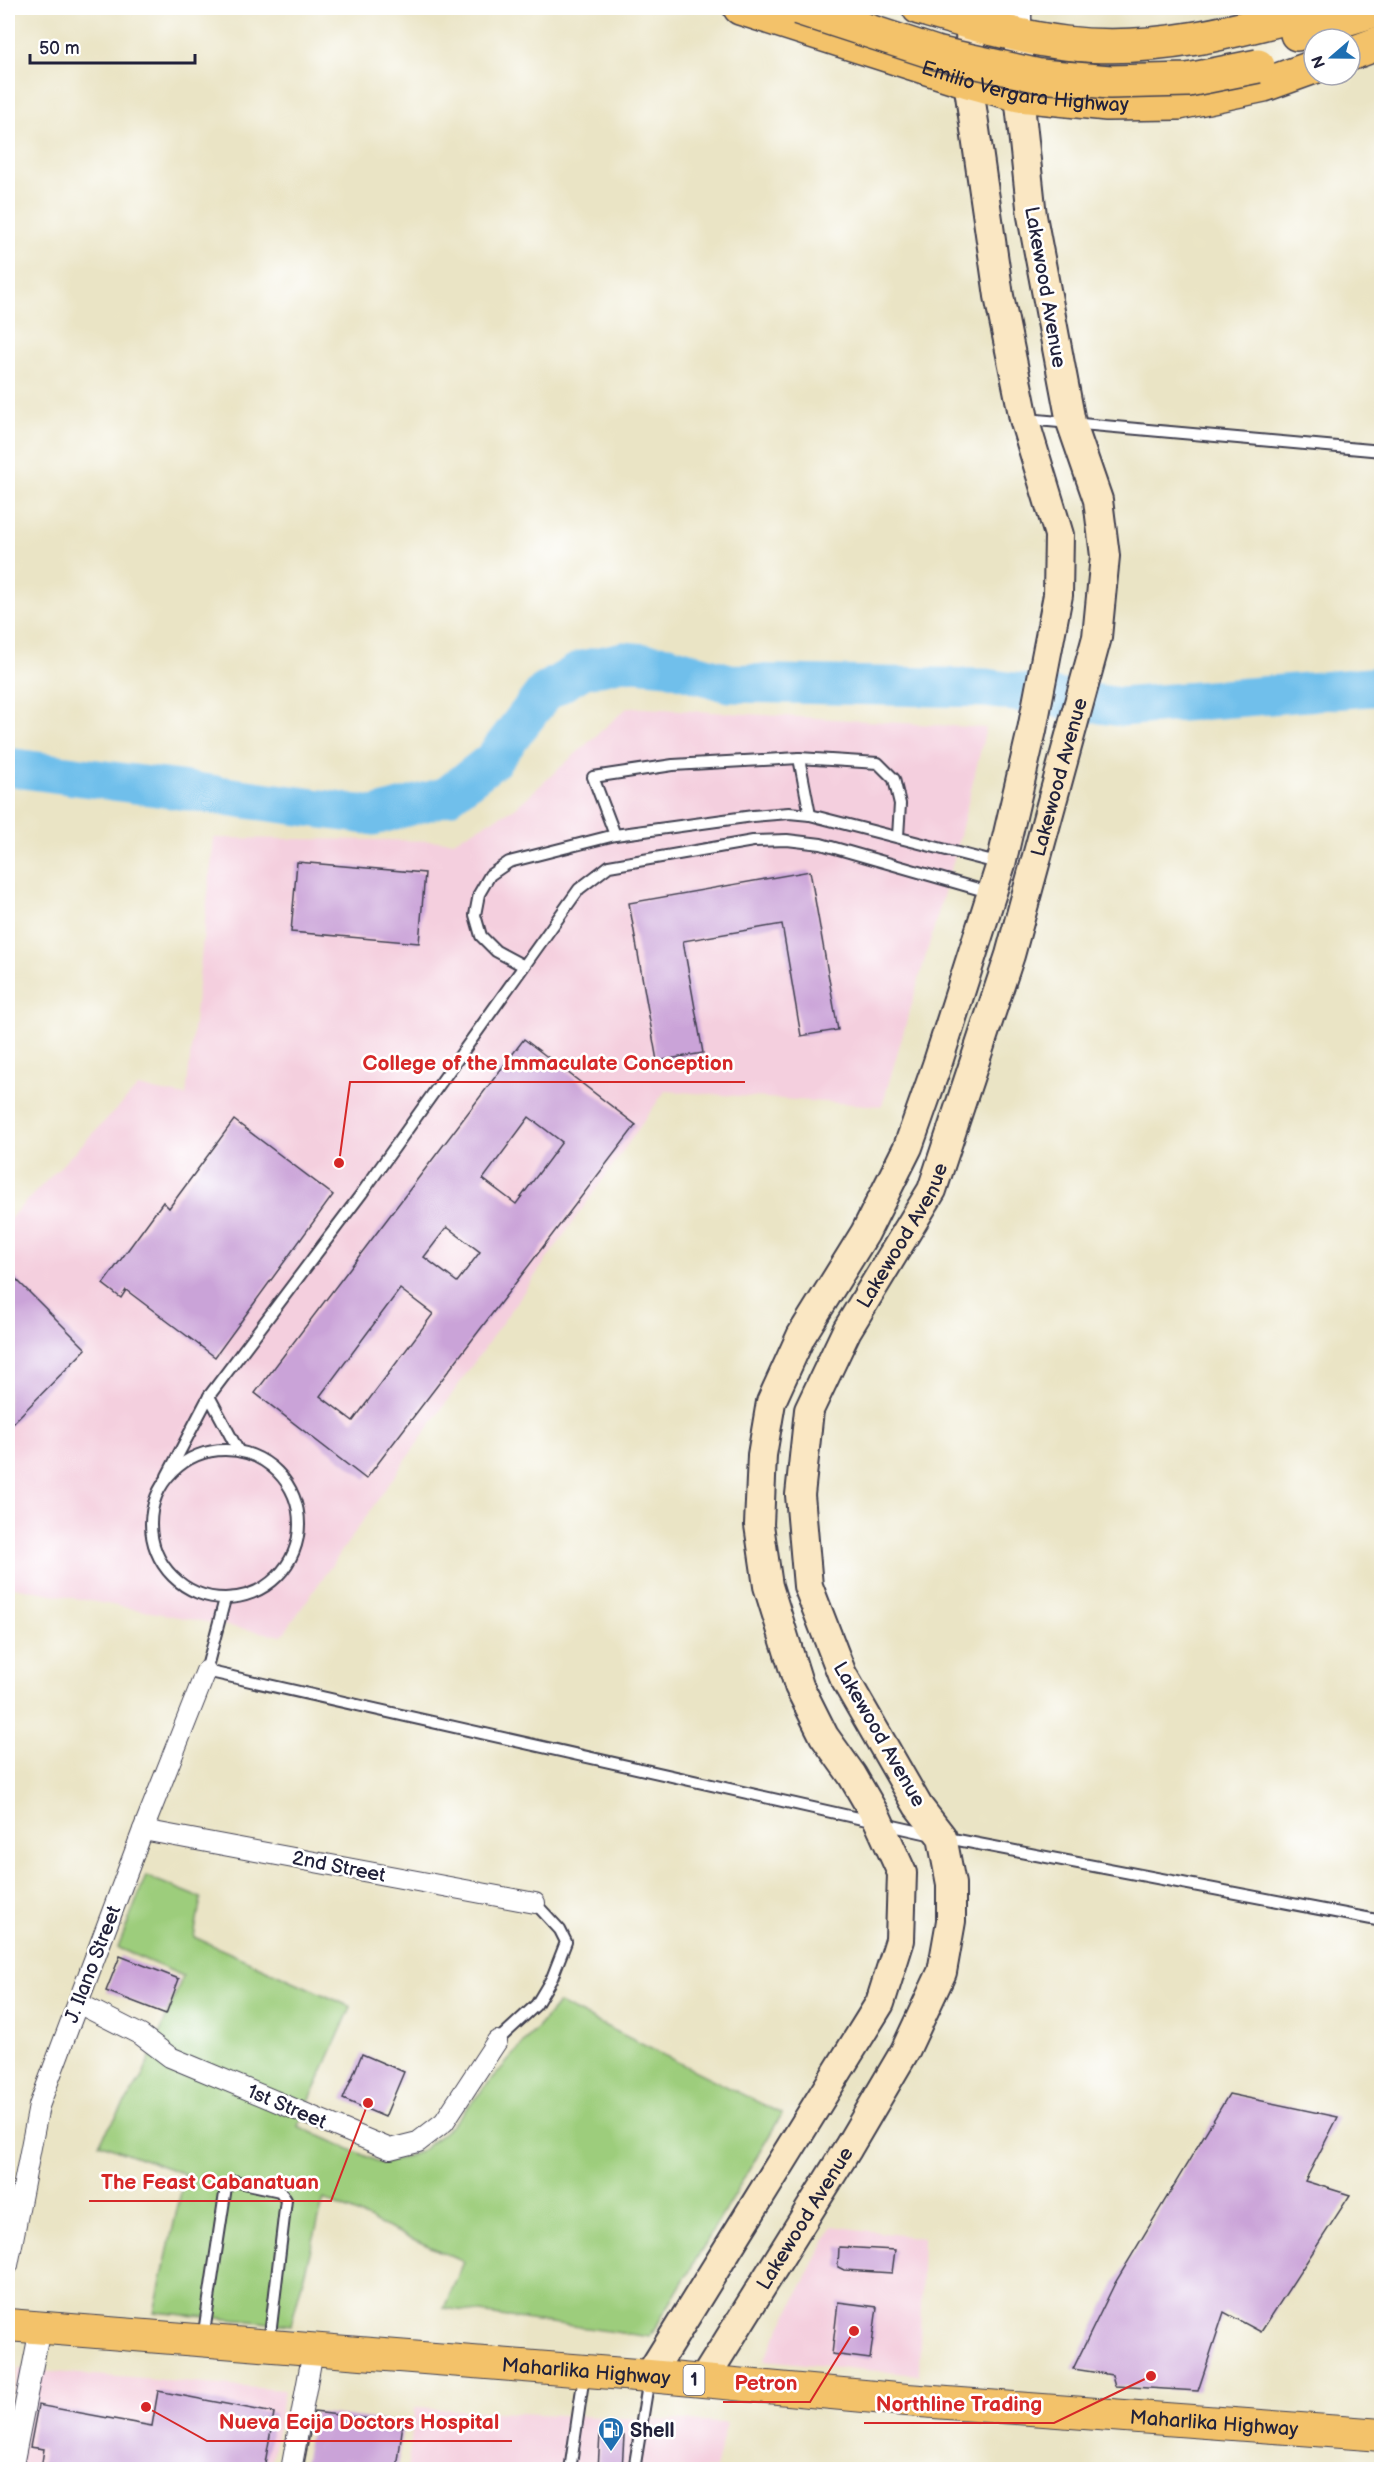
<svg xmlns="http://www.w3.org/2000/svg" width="1389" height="2477" font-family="'Balsamiq Sans',sans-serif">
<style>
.built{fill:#f4cfde}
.green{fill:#9dcd7b;stroke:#60785b;stroke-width:1.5}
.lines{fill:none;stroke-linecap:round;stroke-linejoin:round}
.river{stroke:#70bfeb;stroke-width:39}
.building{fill:#caa3d8;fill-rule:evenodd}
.service-casing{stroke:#403f50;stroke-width:14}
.minor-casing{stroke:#403f50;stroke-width:22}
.tertiary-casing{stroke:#403f50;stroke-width:27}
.secondary-casing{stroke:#403f50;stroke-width:32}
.primary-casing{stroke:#403f50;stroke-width:34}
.trunk-casing{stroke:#403f50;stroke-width:36}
.service{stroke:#fff;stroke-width:10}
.minor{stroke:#fff;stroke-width:20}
.tertiary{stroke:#fff;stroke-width:24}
.secondary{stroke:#fae7c3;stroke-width:28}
.primary{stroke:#f3c26a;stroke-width:32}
.trunk{stroke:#f3c26a;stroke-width:33}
.trunk-bridge-casing{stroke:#403f50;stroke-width:36;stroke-linecap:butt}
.trunk-bridge{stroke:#f3c26a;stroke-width:33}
.labels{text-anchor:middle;stroke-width:5;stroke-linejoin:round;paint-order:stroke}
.shield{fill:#fff;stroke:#646476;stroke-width:1.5}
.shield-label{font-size:18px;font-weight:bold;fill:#22223b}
.street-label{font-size:20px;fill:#22223b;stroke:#fff}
.poi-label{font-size:20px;font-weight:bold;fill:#22223b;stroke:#fff;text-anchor:start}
.leader{fill:none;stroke:#d62828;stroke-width:2}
.callout-dot{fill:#d62828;stroke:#fff;stroke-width:2}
.callout-label{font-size:21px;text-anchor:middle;font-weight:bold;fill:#d62828;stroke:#fff;stroke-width:5;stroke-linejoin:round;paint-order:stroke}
</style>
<rect width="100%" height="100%" fill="#fff"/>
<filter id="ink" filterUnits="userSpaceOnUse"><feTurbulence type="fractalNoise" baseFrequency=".0167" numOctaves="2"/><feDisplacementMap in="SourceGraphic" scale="12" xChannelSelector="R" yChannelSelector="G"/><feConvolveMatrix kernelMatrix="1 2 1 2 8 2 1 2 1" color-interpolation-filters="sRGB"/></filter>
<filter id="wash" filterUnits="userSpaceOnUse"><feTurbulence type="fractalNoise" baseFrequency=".008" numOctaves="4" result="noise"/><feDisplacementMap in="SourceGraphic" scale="24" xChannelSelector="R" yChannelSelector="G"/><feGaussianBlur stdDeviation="1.35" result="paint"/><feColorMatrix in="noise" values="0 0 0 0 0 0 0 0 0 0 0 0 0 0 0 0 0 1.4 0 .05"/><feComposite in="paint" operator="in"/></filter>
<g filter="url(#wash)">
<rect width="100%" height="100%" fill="#eae4c5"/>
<g class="built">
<path d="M628 707 986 728 956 852 882 1106 665 1091 282 1636 8 1586V1220L138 1087 186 1096 214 838 453 841 515 808Z"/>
<path d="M833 2226 923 2238 919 2375 764 2360Z"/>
<path d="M18 2369 284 2390 270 2469 8 2470V2425Z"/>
<path d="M415 2408 727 2423 715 2469 407 2470Z"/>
</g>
<path class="green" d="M146 1876 201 1898 194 1937 351 2007 298 2126 383 2164 420 2152 451 2126 559 2003 782 2114 650 2337 444 2308 464 2262 324 2199 291 2325 154 2312 185 2174 99 2143 142 2077 183 1976 118 1948Z"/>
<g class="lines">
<path class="river" d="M8 767 374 816 447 796 493 760 544 693 582 670 623 661 668 665 729 683 986 688 1121 707 1382 686"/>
</g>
<g id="blocks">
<g class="building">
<path d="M297 862 425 873 419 943 291 932Z"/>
<path d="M810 871 838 1030 801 1036 782 924 683 941 703 1053 657 1061 629 903Z"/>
<path d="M524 1039 636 1125 366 1479 255 1393ZM529 1117 562 1142 516 1204 483 1179ZM447 1227 480 1252 457 1282 424 1257ZM400 1289 433 1314 353 1421 320 1396Z"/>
<path d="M234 1120 333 1195 215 1357 126 1290 121 1298 103 1284 163 1202 169 1208Z"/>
<path d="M8 1271 86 1349 8 1428Z"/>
<path d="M120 1956 179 1979 166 2014 106 1991Z"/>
<path d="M362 2054 404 2072 385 2117 343 2099Z"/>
<path d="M1229 2094 1338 2117 1305 2181 1350 2195 1261 2332 1224 2312 1198 2391 1115 2386 1112 2375 1073 2369 1115 2283Z"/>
<path d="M839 2247 895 2250 892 2273 844 2270 838 2267Z"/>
<path d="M838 2302 877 2307 870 2359 832 2354Z"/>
<path d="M158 2391 274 2413 264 2469H41L44 2449 30 2447 38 2405 152 2426Z"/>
<path d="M314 2412 403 2423 397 2469H303Z"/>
<path d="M600 2434 624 2436 622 2469H598Z"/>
</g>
</g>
</g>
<g filter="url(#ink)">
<use href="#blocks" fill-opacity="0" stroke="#403f50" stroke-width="1.5"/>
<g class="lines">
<defs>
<g id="service">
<path d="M1026 419 1382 451"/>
<path d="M799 758 810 815"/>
<path d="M615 835 593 777 673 765 799 758 878 763 894 779 900 804 898 836"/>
<path d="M522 965 496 951 481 936 475 915 479 894 490 875 509 862 615 835 753 816 789 813 810 815 1001 864"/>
<path d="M209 1396 238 1450"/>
<circle cx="225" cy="1524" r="74"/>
<path d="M167 1476 209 1396 362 1193 579 889 609 866 753 841 787 840 821 844 992 893"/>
<path d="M225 1599 206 1671 942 1837 1382 1921"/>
<path d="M497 2041 536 2005 552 1978 566 1942 560 1930 535 1903"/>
<path d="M203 2339 226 2187 234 2181 280 2191 286 2200 269 2344"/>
<path d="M570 2470 584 2375"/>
<path d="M634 2470 649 2378"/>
</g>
<g id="minor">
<path d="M143 1830 535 1903"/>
<path d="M78 2003 141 2035 170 2057 390 2149 418 2142 444 2122 497 2041"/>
<path d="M8 2265 39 2106 143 1830 206 1671"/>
<path d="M12 2470 40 2329"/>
<path d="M291 2470 313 2351"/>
</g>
<path id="tertiary" d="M1019 8V34"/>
<g id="secondary">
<path d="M649 2376 880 2003 900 1940 902 1873 878 1820 852 1775 824 1736 799 1686 768 1586 759 1525 762 1455 771 1402 801 1336 865 1233 908 1147 937 1065 1001 864 1032 730 1058 595 1059 535 1024 419 999 296 968 81 971 23"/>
<path id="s1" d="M703 2381 848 2148 905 2051 942 1972 951 1921V1884L942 1837 918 1806 842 1674 808 1586 800 1495 809 1410 847 1330 932 1190 1010 955 1097 637 1105 556 1098 500 1071 422 1032 216 1019 95V34"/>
</g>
<g id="primary">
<path id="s2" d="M8 2325 649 2376 907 2400 1382 2435"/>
</g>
<g id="trunk">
<path id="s3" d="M740 8 968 81 1019 95 1107 104 1179 103 1264 85 1314 67"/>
<path d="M919 8C967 22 1016 37 1065 43 1153 54 1238 31 1322 8"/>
<path d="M1297 34 1382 8"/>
<path d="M1350 54 1382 42"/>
</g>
</defs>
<use href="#service" class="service-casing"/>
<use href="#minor" class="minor-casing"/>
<use href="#tertiary" class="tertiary-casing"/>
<use href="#secondary" class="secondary-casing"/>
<use href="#primary" class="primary-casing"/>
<use href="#trunk" class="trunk-casing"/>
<use href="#service" class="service"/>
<use href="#minor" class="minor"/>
<use href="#tertiary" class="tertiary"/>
<use href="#secondary" class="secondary"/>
<use href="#primary" class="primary"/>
<use href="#trunk" class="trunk"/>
<defs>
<path id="trunk-bridge" d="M798 8 936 53 1040 76 1110 82 1188 80 1258 66"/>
</defs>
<use href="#trunk-bridge" class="trunk-bridge-casing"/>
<use href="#trunk-bridge" class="trunk-bridge"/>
</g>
</g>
<defs>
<symbol id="fuel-pin" viewBox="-11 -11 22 30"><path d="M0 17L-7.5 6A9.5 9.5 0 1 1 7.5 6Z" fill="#1f6fb2" stroke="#fff"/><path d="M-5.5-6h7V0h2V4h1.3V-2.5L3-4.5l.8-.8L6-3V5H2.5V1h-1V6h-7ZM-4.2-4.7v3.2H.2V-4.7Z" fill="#fff"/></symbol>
</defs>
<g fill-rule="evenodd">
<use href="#fuel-pin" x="596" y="2415" width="30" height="40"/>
</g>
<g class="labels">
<rect class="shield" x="683.5" y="2365" width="21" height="30" rx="4.5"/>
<g class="shield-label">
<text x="694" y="2386">1</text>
</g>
<g class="street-label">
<text dy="7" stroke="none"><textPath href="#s3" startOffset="297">Emilio Vergara Highway</textPath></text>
<text transform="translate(1046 287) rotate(80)" y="7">Lakewood Avenue</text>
<text dy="7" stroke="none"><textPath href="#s1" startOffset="1758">Lakewood Avenue</textPath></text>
<text dy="7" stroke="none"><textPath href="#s1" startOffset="1272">Lakewood Avenue</textPath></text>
<text transform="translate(880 1734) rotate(60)" y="7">Lakewood Avenue</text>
<text transform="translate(339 1866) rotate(11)" y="7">2nd Street</text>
<text transform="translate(92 1964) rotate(-69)" y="7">J. Ilano Street</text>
<text transform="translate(287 2106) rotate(23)" y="7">1st Street</text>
<text dy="7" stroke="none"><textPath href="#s1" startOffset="192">Lakewood Avenue</textPath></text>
<text dy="7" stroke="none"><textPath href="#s2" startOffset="580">Maharlika Highway</textPath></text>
<text dy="7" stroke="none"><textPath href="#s2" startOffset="1210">Maharlika Highway</textPath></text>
</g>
<g class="poi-label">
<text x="630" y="2437">Shell</text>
</g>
</g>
<path class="leader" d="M339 1163L350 1082H745M368 2103L331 2201H89M854 2331L810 2402H723M1151 2376L1054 2423H864M146 2407L207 2441H512"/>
<g class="callout-dot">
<circle cx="339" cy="1163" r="6"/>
<circle cx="368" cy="2103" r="6"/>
<circle cx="854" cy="2331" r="6"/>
<circle cx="1151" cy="2376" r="6"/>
<circle cx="146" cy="2407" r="6"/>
</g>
<g class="callout-label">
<text x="548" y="1070">College of the Immaculate Conception</text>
<text x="210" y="2189">The Feast Cabanatuan</text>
<text x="766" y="2390">Petron</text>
<text x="959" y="2411">Northline Trading</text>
<text x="359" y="2429">Nueva Ecija Doctors Hospital</text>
</g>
<rect width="1389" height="2477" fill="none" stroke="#fff" stroke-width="30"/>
<g transform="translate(1332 57) rotate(250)"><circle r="28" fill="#ffffff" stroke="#a7a7b1" stroke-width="1.5"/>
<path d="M0-4.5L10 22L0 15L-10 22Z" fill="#1f6fb2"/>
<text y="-9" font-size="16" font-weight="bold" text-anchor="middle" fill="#22223b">N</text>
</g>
<path d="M30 54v9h165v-9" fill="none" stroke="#22223b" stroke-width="3"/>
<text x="39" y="54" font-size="18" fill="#22223b" stroke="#ffffff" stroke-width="4.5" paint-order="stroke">50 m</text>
</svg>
